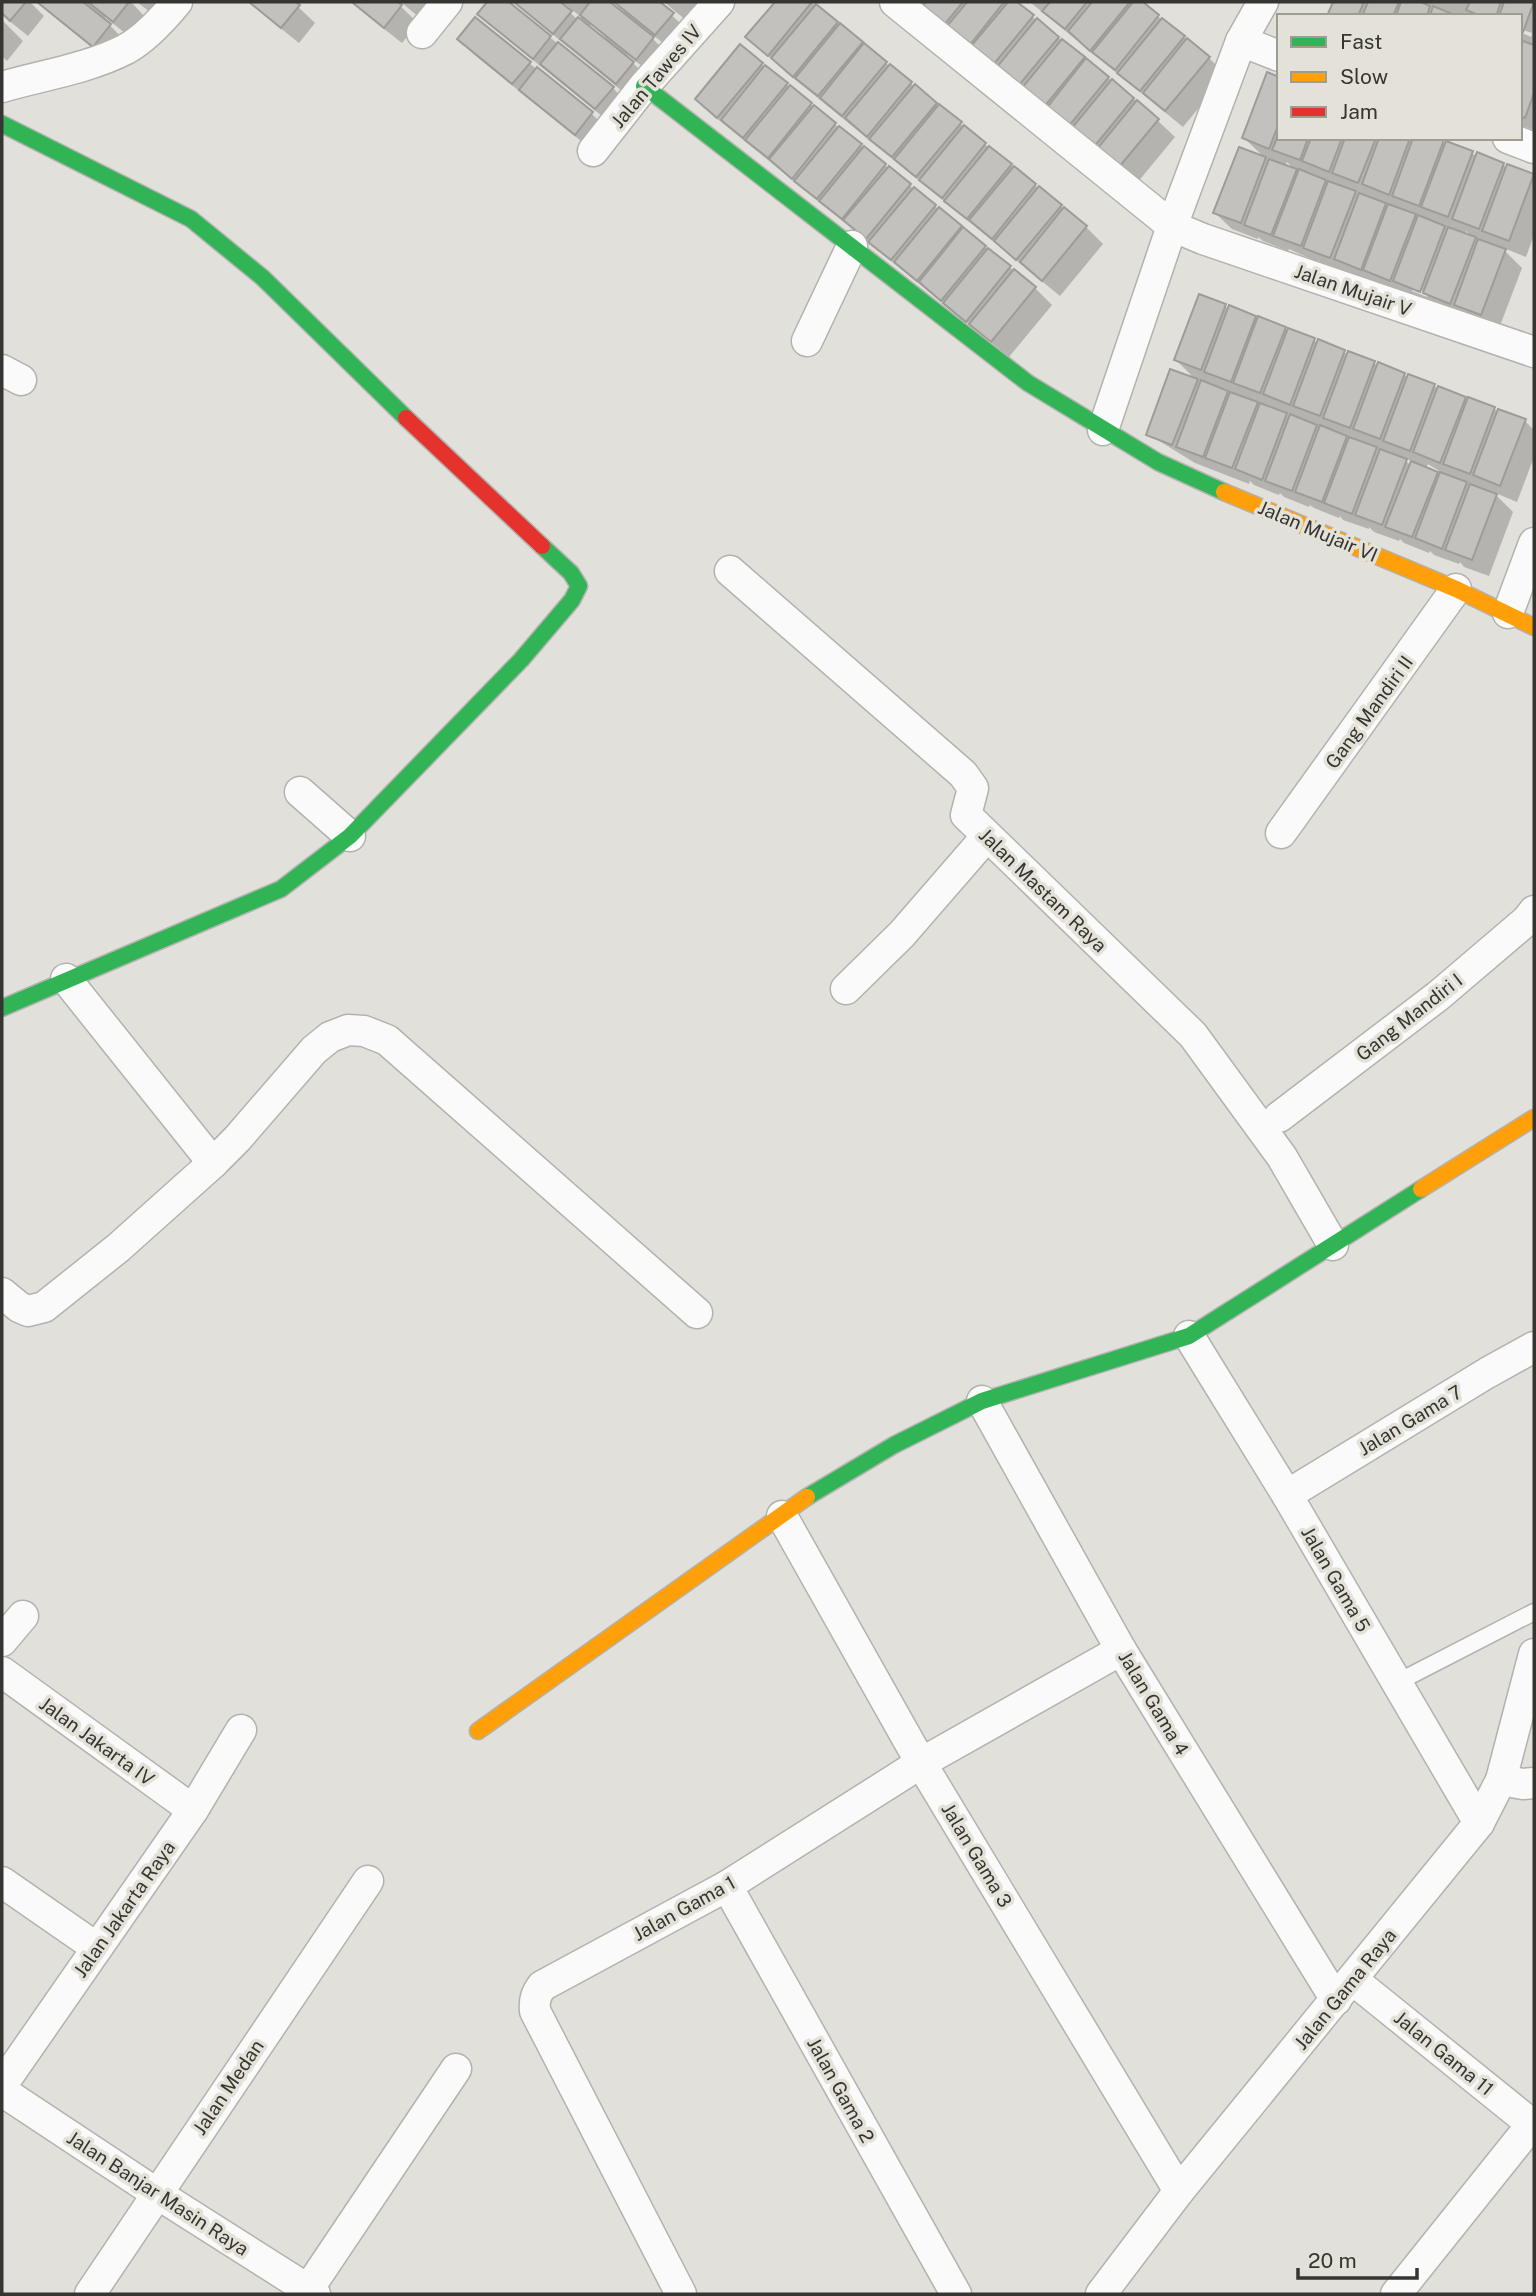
<svg xmlns="http://www.w3.org/2000/svg" width="1536" height="2296" font-family="'Public Sans',sans-serif">
<style>
.shadow{fill:#0003;fill-rule:evenodd}
.building{fill:#c2c1bd;stroke:#9d9c98;stroke-width:2}
.lines{fill:none;stroke-linecap:round;stroke-linejoin:round}
.lane-casing{stroke:#b2b2ae;stroke-width:19}
.street-casing{stroke:#b2b2ae;stroke-width:33}
.fast-casing{stroke:#b2b2ae;stroke-width:19}
.slow-casing{stroke:#b2b2ae;stroke-width:19}
.jam-casing{stroke:#b2b2ae;stroke-width:19}
.lane{stroke:#fafafa;stroke-width:16}
.street{stroke:#fafafa;stroke-width:30}
.fast{stroke:#30b455;stroke-width:16}
.slow{stroke:#ff9f0a;stroke-width:16}
.jam{stroke:#e5322d;stroke-width:16}
.labels{text-anchor:middle;stroke-width:7;stroke-linejoin:round;paint-order:stroke}
.street-label{font-size:19px;fill:#363531;stroke:#e4e2d8}
</style>
<rect width="100%" height="100%" fill="#e1e0db"/>
<g class="shadow">
<path d="M2 2H30L44 16 28 36 2 15Z"/>
<path d="M36 2H131L146 18 130 37 105 17 104 19 126 42 110 62Z"/>
<path d="M137 2H159L150 12Z"/>
<path d="M248 2H293L315 23 299 43Z"/>
<path d="M350 2H396L418 23 402 43Z"/>
<path d="M401 2H435L421 19Z"/>
<path d="M489 2H506L613 88 629 105 613 125 496 30 480 14Z"/>
<path d="M513 2H610L623 15 625 13 614 2H657L689 31 673 51 648 31 647 33 669 55 653 75 628 55 627 57 650 80 633 100ZM566 5 581 17 578 20 564 7ZM592 24 605 37 603 39 589 27Z"/>
<path d="M664 2H705L693 26Z"/>
<path d="M777 2H811L1086 227 1103 244 1060 296 786 72 748 37Z"/>
<path d="M904 2H1014L1138 102 1175 137 1132 189Z"/>
<path d="M1030 2H1140L1209 58 1226 75 1183 127Z"/>
<path d="M1335 2H1534V130L1520 125V32L1531 37 1532 33 1520 29V16H1329Z"/>
<path d="M2 20 23 41 7 61 2 56Z"/>
<path d="M459 39 529 63 592 114 609 131 592 150 476 56Z"/>
<path d="M761 64 1035 288 1052 305 1009 357 714 116 697 99Z"/>
<path d="M1279 78V138H1435L1446 145 1447 143 1472 153 1477 157 1503 164 1507 169 1534 177V235L1526 257 1501 247 1522 268 1498 331 1382 287 1378 283 1377 285 1353 275 1348 271 1347 274 1322 264 1318 260V262L1289 249 1288 251 1263 241 1258 237V239L1232 229 1215 213 1265 158 1244 138ZM1287 162 1295 170 1285 166ZM1466 231 1474 239 1464 235ZM1412 287 1428 294 1427 297 1412 291Z"/>
<path d="M1225 306 1229 310 1314 340 1318 344 1374 363 1378 366 1404 374 1408 379 1409 376 1434 386 1439 390 1494 409 1499 413 1525 421 1534 430V457L1517 502 1493 492 1513 512 1489 576 1464 567 1460 562 1459 564 1434 555 1430 551 1429 553 1404 543 1400 539 1399 541 1374 532 1369 527V529L1343 520 1340 516 1339 518 1314 508 1310 505 1309 507 1284 497 1280 493 1279 495 1254 485 1250 481 1249 484 1195 463 1148 434 1196 380 1176 360ZM1403 458 1412 461 1411 466ZM1428 464 1441 472 1440 476 1426 469Z"/>
</g>
<g class="building">
<path d="M2 2H26L10 21 2 13Z"/>
<path d="M37 2H83L111 24 93 47Z"/>
<path d="M88 2H129L113 22Z"/>
<path d="M249 2H295L300 5 281 28Z"/>
<path d="M352 2H398L402 5 384 28Z"/>
<path d="M487 2H509L551 36 533 59 477 14Z"/>
<path d="M514 2H560L572 11 553 34Z"/>
<path d="M590 2H610L654 37 636 60 580 15Z"/>
<path d="M614 2H660L674 13 655 35Z"/>
<path d="M775 2H812L768 56 745 37Z"/>
<path d="M926 2H963L940 30 918 12Z"/>
<path d="M967 2H1004L965 51 942 32Z"/>
<path d="M1008 2H1017L1034 15 989 70 966 52Z"/>
<path d="M1050 2H1087L1065 29 1042 11Z"/>
<path d="M1092 2H1130L1090 51 1068 31Z"/>
<path d="M1133 2H1143L1159 15 1115 70 1092 52Z"/>
<path d="M1333 2H1364L1358 16H1327Z"/>
<path d="M1368 2H1399L1393 16H1362Z"/>
<path d="M1401 2H1421L1430 6 1427 16H1396Z"/>
<path d="M1470 2H1501L1496 16H1481L1466 10Z"/>
<path d="M1504 2H1534L1523 32 1520 31V16H1499Z"/>
<path d="M816 4 838 22 793 77 771 58Z"/>
<path d="M1433 6 1457 16H1430Z"/>
<path d="M475 17 531 62 512 84 457 39Z"/>
<path d="M578 17 634 62 616 84 560 39Z"/>
<path d="M1037 18 1059 37 1014 91 992 73Z"/>
<path d="M1162 18 1185 36 1140 91 1117 73Z"/>
<path d="M840 23 863 42 818 96 795 78Z"/>
<path d="M1187 38 1210 57 1165 111 1143 93Z"/>
<path d="M1062 39 1085 57 1040 112 1017 94Z"/>
<path d="M1523 41 1534 45V93L1525 118 1520 116V48Z"/>
<path d="M558 42 614 87 595 109 540 64Z"/>
<path d="M864 43 887 62 842 116 820 98Z"/>
<path d="M740 44 763 63 717 118 695 99Z"/>
<path d="M1086 58 1109 77 1064 132 1042 114Z"/>
<path d="M890 64 912 82 867 137 845 118Z"/>
<path d="M765 65 788 83 743 138 721 120Z"/>
<path d="M537 67 593 112 575 135 519 90Z"/>
<path d="M1267 72 1279 77V123L1269 149 1242 138Z"/>
<path d="M1112 79 1134 98 1089 153 1067 134Z"/>
<path d="M915 84 937 103 892 157 869 139Z"/>
<path d="M790 85 812 103 768 158 745 140Z"/>
<path d="M1137 100 1159 119 1114 173 1092 155Z"/>
<path d="M939 104 962 122 916 177 894 159Z"/>
<path d="M814 105 836 123 792 179 769 159Z"/>
<path d="M964 125 986 143 942 198 919 180Z"/>
<path d="M839 126 862 144 817 199 794 181Z"/>
<path d="M1279 133V138H1308L1300 160 1272 150Z"/>
<path d="M1311 138H1342L1329 172 1302 161Z"/>
<path d="M1345 138H1376L1358 183 1332 173Z"/>
<path d="M1379 138H1410L1389 195 1362 184Z"/>
<path d="M1413 138 1444 140 1419 206 1392 196Z"/>
<path d="M1446 141 1473 151 1448 217 1421 207Z"/>
<path d="M864 146 886 164 842 219 819 201Z"/>
<path d="M989 146 1012 164 967 219 944 201Z"/>
<path d="M1239 147 1266 157 1241 223 1213 213Z"/>
<path d="M1477 152 1504 163 1479 229 1452 219Z"/>
<path d="M1269 159 1297 169 1271 235 1244 225Z"/>
<path d="M1507 164 1534 174 1509 241 1482 231Z"/>
<path d="M889 166 911 184 866 239 843 220Z"/>
<path d="M1014 166 1036 184 992 239 969 220Z"/>
<path d="M1299 169 1326 180 1301 246 1273 236Z"/>
<path d="M1328 181 1356 191 1330 258 1303 248Z"/>
<path d="M1039 186 1062 205 1016 260 994 241Z"/>
<path d="M914 187 936 205 891 260 868 242Z"/>
<path d="M1359 193 1386 203 1361 270 1334 259Z"/>
<path d="M1388 204 1416 214 1390 281 1363 270Z"/>
<path d="M939 207 962 226 917 281 894 262Z"/>
<path d="M1064 207 1087 226 1042 281 1020 262Z"/>
<path d="M1418 215 1445 226 1420 292 1393 281Z"/>
<path d="M963 227 986 246 941 301 919 282Z"/>
<path d="M1448 227 1476 237 1450 304 1423 293Z"/>
<path d="M1478 239 1506 249 1481 315 1454 305Z"/>
<path d="M988 248 1011 266 966 322 943 303Z"/>
<path d="M1014 269 1036 287 991 342 969 324Z"/>
<path d="M1199 294 1226 304 1201 370 1174 360Z"/>
<path d="M1229 305 1256 316 1231 382 1204 372Z"/>
<path d="M1258 316 1286 327 1260 393 1233 383Z"/>
<path d="M1288 328 1315 338 1290 405 1263 394Z"/>
<path d="M1318 339 1345 350 1320 416 1293 406Z"/>
<path d="M1348 351 1375 361 1350 428 1323 418Z"/>
<path d="M1378 362 1405 373 1380 439 1353 429Z"/>
<path d="M1170 369 1198 379 1172 445 1146 435Z"/>
<path d="M1408 374 1435 384 1410 451 1383 441Z"/>
<path d="M1201 380 1228 391 1203 457 1176 447Z"/>
<path d="M1438 386 1466 397 1440 463 1413 452Z"/>
<path d="M1230 392 1258 402 1232 468 1205 458Z"/>
<path d="M1468 397 1495 407 1470 474 1443 464Z"/>
<path d="M1260 403 1287 413 1262 480 1235 469Z"/>
<path d="M1498 409 1526 419 1500 486 1473 475Z"/>
<path d="M1290 414 1317 425 1292 491 1265 481Z"/>
<path d="M1320 425 1347 436 1322 502 1295 492Z"/>
<path d="M1349 437 1377 447 1352 514 1324 503Z"/>
<path d="M1380 449 1407 459 1382 525 1355 515Z"/>
<path d="M1411 461 1438 472 1412 537 1385 527Z"/>
<path d="M1440 472 1467 482 1442 549 1415 538Z"/>
<path d="M1470 484 1497 494 1472 560 1445 550Z"/>
</g>
<g class="lines">
<defs>
<path id="lane" d="M1396 1683 1534 1612"/>
<g id="street">
<path d="M895 2 1172 226 1203 239 1534 352"/>
<path d="M422 33 447 2"/>
<path d="M1241 41 1279 56"/>
<path d="M2 87C43 75 87 69 126 49 146 38 163 19 177 2"/>
<path d="M1508 138 1534 148"/>
<path d="M593 151 644 86 719 2"/>
<path d="M807 341 852 246"/>
<path d="M2 370 21 380"/>
<path d="M1103 430 1172 226 1241 41 1263 2"/>
<path d="M730 571 963 774 973 788 966 815 1193 1035 1282 1157 1333 1245"/>
<path d="M1508 613 1534 543"/>
<path d="M300 792 350 836"/>
<path d="M1281 833 1456 589"/>
<path d="M66 979 213 1163"/>
<path d="M846 989 902 934 987 836"/>
<path d="M1279 1117 1438 996 1526 921 1534 911"/>
<path d="M2 1293 19 1307 28 1311 44 1307 118 1248 213 1163 237 1139 314 1050 330 1037 348 1030 364 1031 387 1040 697 1313"/>
<path d="M1189 1336 1287 1495 1479 1823"/>
<path d="M982 1401 1121 1650 1336 2000"/>
<path d="M1287 1495 1487 1373 1534 1347"/>
<path d="M782 1516 921 1763 1179 2191"/>
<path d="M2 1641 23 1616"/>
<path d="M2 1672 193 1810"/>
<path d="M1501 1780 1523 1784 1534 1783"/>
<path d="M2 1882 97 1948"/>
<path d="M727 1886 956 2294"/>
<path d="M1353 1980 1534 2126"/>
<path d="M2 2085 193 1810 241 1730"/>
<path d="M2 2091 156 2193 315 2294"/>
<path d="M90 2294 368 1881"/>
<path d="M305 2294 456 2069"/>
<path d="M681 2294 535 2011C534 2000 536 1994 542 1986L727 1886 921 1763 1121 1650"/>
<path d="M1101 2294 1179 2191 1479 1823 1501 1780 1534 1654"/>
<path d="M1396 2294 1532 2124"/>
</g>
<g id="fast">
<path d="M644 86 1028 383 1158 462 1224 492"/>
<path d="M2 124 191 219 263 278 406 418"/>
<path d="M2 1008 281 889 350 836 521 660 572 600 579 586 571 573 542 546"/>
<path d="M807 1497 894 1445 982 1401 1189 1336 1421 1189"/>
</g>
<g id="slow">
<path d="M1224 492 1456 589 1534 627"/>
<path d="M1421 1189 1534 1118"/>
<path d="M478 1731 807 1497"/>
</g>
<path id="jam" d="M406 418 542 546"/>
</defs>
<use href="#lane" class="lane-casing"/>
<use href="#street" class="street-casing"/>
<use href="#fast" class="fast-casing"/>
<use href="#slow" class="slow-casing"/>
<use href="#jam" class="jam-casing"/>
<use href="#lane" class="lane"/>
<use href="#street" class="street"/>
<use href="#fast" class="fast"/>
<use href="#slow" class="slow"/>
<use href="#jam" class="jam"/>
</g>
<g class="labels">
<g class="street-label">
<text transform="translate(656 76) rotate(-50)" y="7">Jalan Tawes IV</text>
<text transform="translate(1353 290) rotate(19)" y="7">Jalan Mujair V</text>
<text transform="translate(1318 531) rotate(23)" y="7">Jalan Mujair VI</text>
<text transform="translate(1369 712) rotate(-54)" y="7">Gang Mandiri II</text>
<text transform="translate(1043 890) rotate(44)" y="7">Jalan Mastam Raya</text>
<text transform="translate(1409 1017) rotate(-38)" y="7">Gang Mandiri I</text>
<text transform="translate(1410 1420) rotate(-31)" y="7">Jalan Gama 7</text>
<text transform="translate(1336 1579) rotate(60)" y="7">Jalan Gama 5</text>
<text transform="translate(1154 1703) rotate(59)" y="7">Jalan Gama 4</text>
<text transform="translate(97 1741) rotate(36)" y="7">Jalan Jakarta IV</text>
<text transform="translate(977 1855) rotate(59)" y="7">Jalan Gama 3</text>
<text transform="translate(684 1908) rotate(-29)" y="7">Jalan Gama 1</text>
<text transform="translate(124 1909) rotate(-55)" y="7">Jalan Jakarta Raya</text>
<text transform="translate(1345 1989) rotate(-51)" y="7">Jalan Gama Raya</text>
<text transform="translate(1444 2053) rotate(39)" y="7">Jalan Gama 11</text>
<text transform="translate(228 2087) rotate(-56)" y="7">Jalan Medan</text>
<text transform="translate(841 2090) rotate(61)" y="7">Jalan Gama 2</text>
<text transform="translate(158 2193) rotate(33)" y="7">Jalan Banjar Masin Raya</text>
</g>
</g>
<rect width="1536" height="2296" fill="none" stroke="#363531" stroke-width="7"/>
<rect x="1277" y="14" width="245" height="126" fill="#e4e2d8" stroke="#9e9d95" stroke-width="2"/>
<rect x="1291" y="37" width="35" height="10" fill="#30b455" stroke="#9e9d95" stroke-width="2"/>
<text x="1340" y="49" font-size="21" fill="#363531">Fast</text>
<rect x="1291" y="72" width="35" height="10" fill="#ff9f0a" stroke="#9e9d95" stroke-width="2"/>
<text x="1340" y="84" font-size="21" fill="#363531">Slow</text>
<rect x="1291" y="107" width="35" height="10" fill="#e5322d" stroke="#9e9d95" stroke-width="2"/>
<text x="1340" y="119" font-size="21" fill="#363531">Jam</text>
<path d="M1298 2268v10h119v-10" fill="none" stroke="#363531" stroke-width="3.5"/>
<text x="1308" y="2268" font-size="21" fill="#363531" stroke="#e4e2d8" stroke-width="5" paint-order="stroke">20 m</text>
</svg>
